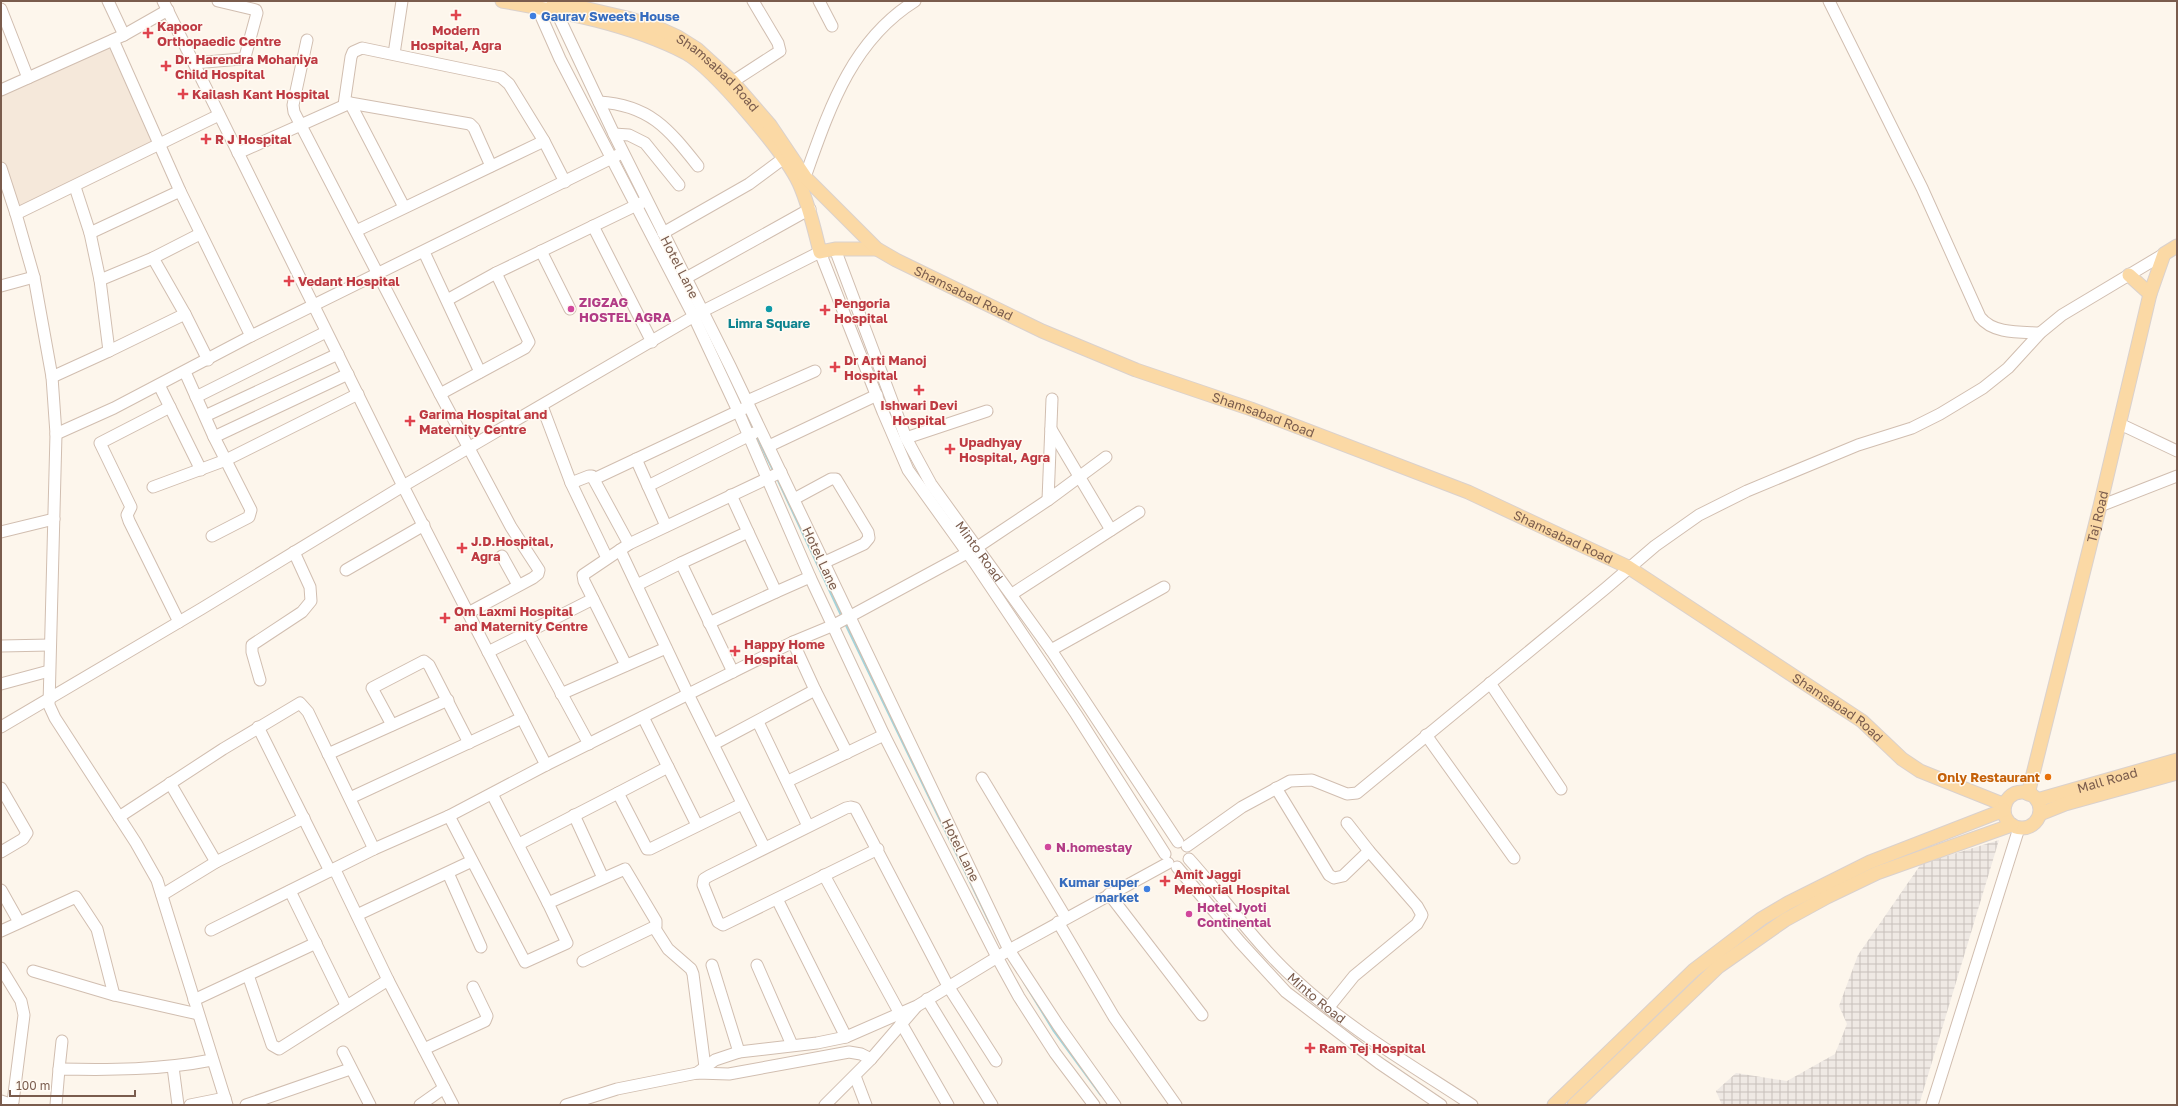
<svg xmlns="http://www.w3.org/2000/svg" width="2178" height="1106" font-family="'Golos Text',sans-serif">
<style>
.residential{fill:#f5e8da}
.industrial{fill:url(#industrial-grid)}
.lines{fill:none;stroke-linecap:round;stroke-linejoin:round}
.stream{stroke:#a5d3da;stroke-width:2.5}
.minor-casing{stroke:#d1beb0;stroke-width:13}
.major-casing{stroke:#dad1cd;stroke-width:15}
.minor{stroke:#fff;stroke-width:11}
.major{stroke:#fbd9a5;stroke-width:13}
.health-dot{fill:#e0444e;stroke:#fffaf3;stroke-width:1.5}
.shop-dot{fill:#3f7fe0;stroke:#fffaf3;stroke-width:1.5}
.hotel-dot{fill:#d1479c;stroke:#fffaf3;stroke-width:1.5}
.culture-dot{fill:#0f9aa8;stroke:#fffaf3;stroke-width:1.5}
.food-dot{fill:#e8710a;stroke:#fffaf3;stroke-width:1.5}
.labels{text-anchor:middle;stroke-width:3;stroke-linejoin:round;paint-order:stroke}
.shop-label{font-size:13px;font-weight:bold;fill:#366cbe;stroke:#fffaf3;text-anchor:start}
.health-label{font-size:13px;font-weight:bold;fill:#be3a42;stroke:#fffaf3;text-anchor:start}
.street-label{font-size:13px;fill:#7a5c4d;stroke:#fffaf3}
.hotel-label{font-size:13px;font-weight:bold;fill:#b23c85;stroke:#fffaf3;text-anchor:start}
.culture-label{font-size:13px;font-weight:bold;fill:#0d838f;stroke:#fffaf3}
.food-label{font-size:13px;font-weight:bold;fill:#c56008;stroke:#fffaf3;text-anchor:end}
</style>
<defs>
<pattern id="industrial-grid" width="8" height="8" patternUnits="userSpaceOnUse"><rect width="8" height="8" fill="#efe9e4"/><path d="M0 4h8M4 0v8" fill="none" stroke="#c7c0bb"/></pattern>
</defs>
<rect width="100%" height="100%" fill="#fdf6ec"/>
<path class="residential" d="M111 45 158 146 16 212 1 163V94Z"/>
<path class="industrial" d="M1999 840 1919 1105H1722L1716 1091 1736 1073 1787 1081 1835 1054 1847 1024 1839 1006 1858 955 1921 864Z"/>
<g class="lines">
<g class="stream">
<path d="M719 357 742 405"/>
<path d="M745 411 754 430"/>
<path d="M756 435 774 472"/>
<path d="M777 478 842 617"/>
<path d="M845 623 990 923"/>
<path d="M1024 982 1054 1031 1101 1095"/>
</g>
<defs>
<g id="minor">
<path d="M108 1 124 35"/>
<path d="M163 1 403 486 546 765"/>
<path d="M537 1V7L560 59 694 317 738 411 810 577 884 735 997 957 1019 997 1055 1053 1094 1105"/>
<path d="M546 1 556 11 614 134 730 366 1009 950 1058 1025 1115 1105"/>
<path d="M819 1 832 26"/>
<path d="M1829 1 1922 188 1980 317C1993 334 2020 332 2040 333"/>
<path d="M1 9 28 78"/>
<path d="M307 40 293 105 294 112 440 394 511 527 539 570 538 574 533 578 468 613"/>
<path d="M394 54 402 1"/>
<path d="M194 63 241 59 245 57 257 13 256 10 218 1"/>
<path d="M726 86 780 51 778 43 753 1"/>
<path d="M1 90 124 35 168 10"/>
<path d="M599 102C649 105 668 128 698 166"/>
<path d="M350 103 470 124 474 128 491 166"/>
<path d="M344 105 351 57 353 52 362 48 501 77 509 84 544 141 565 182"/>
<path d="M614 134 629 135 645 143 679 185"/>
<path d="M238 153 350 103 404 207"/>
<path d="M1 168 16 214 34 277 52 377 56 434 49 705 55 718 136 843 157 880 227 1105"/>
<path d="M799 181 805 177C829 110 851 41 915 1"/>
<path d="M75 187 90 233 180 191 113 40"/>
<path d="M180 191 251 336"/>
<path d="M16 214 219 115"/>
<path d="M593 226 652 342"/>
<path d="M356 231 544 141"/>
<path d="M90 233 100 280"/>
<path d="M663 233 749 184 784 158"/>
<path id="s1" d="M835 249 906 438 931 484 1051 650 1178 842"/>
<path d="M541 251 570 309"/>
<path d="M424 252 480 372"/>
<path d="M496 273 643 202"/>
<path d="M686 278 810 209"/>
<path d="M1 286 34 277"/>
<path d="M185 314 208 360"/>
<path d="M109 351 185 314 153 258"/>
<path d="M185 372 214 437 251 510 249 517 212 536"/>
<path d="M52 377 109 351 100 280 153 258 200 234"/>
<path d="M159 385 201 470"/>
<path d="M440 394 525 348 529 342 496 273 447 300"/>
<path d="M196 397 326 332"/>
<path d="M747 401 815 371"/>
<path d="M542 406 571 483 607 558"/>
<path d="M170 407 100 443 131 507 127 515 129 521 179 622"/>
<path d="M205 416 338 354"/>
<path d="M2120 424 2177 451"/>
<path d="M1051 429 1111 530"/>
<path d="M56 434 114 408 251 336 618 155"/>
<path d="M214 437 348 374"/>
<path d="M906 438 987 411"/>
<path d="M769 446 877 395"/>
<path d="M636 459 648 486"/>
<path d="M594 479 745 408"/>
<path d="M571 483 589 476H592L629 544"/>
<path d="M153 487 226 460 358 394"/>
<path d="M794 499 831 479H836L868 532 869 538 864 544 823 563"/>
<path d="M1048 500 1052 399"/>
<path d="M2100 506 2177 476"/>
<path d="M666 526 648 486 754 433"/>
<path d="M1 532 54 519"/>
<path d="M979 546 1048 500 1106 457"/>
<path d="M620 550 688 694 764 847"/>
<path d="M502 556 518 585"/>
<path d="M681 563 748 532 731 495"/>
<path d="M346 570 424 525"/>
<path d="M637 585 681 563 733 672"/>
<path d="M776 592 810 577"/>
<path d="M1012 594 1139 512"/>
<path d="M593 599 584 581 583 575 629 544 781 472"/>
<path d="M709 623 776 592 748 532"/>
<path d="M1 646 50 645"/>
<path d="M1051 650 1164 587"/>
<path d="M488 652 528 632"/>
<path d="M260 680 252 652V645L302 612 311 601 310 587 294 552"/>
<path d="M1490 683 1561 789"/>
<path d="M1 684 49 671"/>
<path d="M815 690 847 753"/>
<path d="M561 694 666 648"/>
<path d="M643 717 668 767 618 793 647 849H650L742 804"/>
<path d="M758 722 808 826"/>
<path d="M392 725 372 688 424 661 429 665 469 743"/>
<path d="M1 727 201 609 403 486 703 311 820 252 883 412 908 470 974 562 1076 714 1165 854"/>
<path d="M258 727 330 871"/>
<path d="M1426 735 1514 858"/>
<path d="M589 744 528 632 593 599 626 665"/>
<path d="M714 744 815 690 793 642"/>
<path d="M328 754 448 700"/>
<path d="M668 767 697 825"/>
<path d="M982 778 1066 918"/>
<path d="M788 781 884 735"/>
<path d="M170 783 216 862"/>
<path d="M1 788 27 833 23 839 1 852"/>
<path d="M1276 788 1329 875 1334 878 1343 876 1369 851"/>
<path d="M492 794 548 903 625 869 656 921V926L583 961"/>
<path d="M350 798 522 718"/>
<path d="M574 815 603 878"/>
<path d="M449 816 525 962 567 943 548 903"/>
<path d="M119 817 223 749 300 703 308 712 374 849"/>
<path d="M519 844 618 793"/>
<path d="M1187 846 1242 807 1290 781 1312 780 1347 794 1357 793 1606 588 1655 546 1699 515 1747 491 1858 445 1912 428 1940 414 1983 388 2008 368 2040 333 2062 315 2164 254"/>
<path d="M878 849 723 925 718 922 703 885 704 879 709 876 846 808 851 807 855 808 948 986 996 1061"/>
<path id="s2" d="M1189 859C1226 900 1257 946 1298 982 1350 1030 1413 1066 1472 1105"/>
<path d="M1177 867 1240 942 1286 992 1379 1063 1441 1105"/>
<path d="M335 870 388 980 453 1105"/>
<path d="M448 873 481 947"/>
<path d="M824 875 899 1012"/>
<path d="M1 890 19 922"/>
<path d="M290 891 346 1005"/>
<path d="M1109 894 1202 1015"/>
<path d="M162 895 216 862 304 818"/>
<path d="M777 899 846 1037"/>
<path d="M357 915 472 861"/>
<path d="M1058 922 1114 1017 1176 1105"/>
<path d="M654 927 668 949 691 969 693 974 705 1067"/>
<path d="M211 930 374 849 449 816 546 765 793 642 834 625 967 553"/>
<path d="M1 931 76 897 97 929 114 995"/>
<path d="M712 965 739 1052"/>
<path d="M757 965 792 1045"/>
<path d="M1 968 21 1001 24 1015 13 1102 10 1104 1 1101"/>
<path d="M33 971 114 995 198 1014"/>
<path d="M248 975 272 1045 279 1049 388 980"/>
<path d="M927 999 992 1105"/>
<path d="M194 1000 316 943"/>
<path d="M1329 1007 1354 976 1417 924 1422 915 1417 906 1369 851 1347 823"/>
<path d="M901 1023 948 1105"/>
<path d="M424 1049 485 1021 487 1016 473 987"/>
<path d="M343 1052 370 1105"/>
<path d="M173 1067 178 1105"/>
<path d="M59 1069 62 1041"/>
<path d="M697 1073 715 1060 739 1052 817 1043 846 1037 917 1006 1009 950 1168 863"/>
<path d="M855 1076 866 1105"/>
<path d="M56 1105 59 1069C111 1070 161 1070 212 1060"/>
<path d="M190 1105 225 1098"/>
<path d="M246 1105 350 1069"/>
<path d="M420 1105 444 1088"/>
<path d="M566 1105 617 1089 697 1073 729 1074 849 1052 861 1054 871 1059"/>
<path d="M825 1105 871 1059 916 1007"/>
<path d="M1932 1105 2019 828"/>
</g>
<g id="major">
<path d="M502 1C564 12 630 24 686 53 714 69 785 153 799 183 809 205 814 228 820 252L835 249H877"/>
<path id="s3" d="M553 1 627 18 656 27 678 37 697 49 732 81 770 125 805 177 877 249 896 260 1042 331 1136 370 1251 409 1468 492 1628 567 1862 721 1902 759 1920 771 2005 805"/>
<path d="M2129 275 2150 294"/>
<circle cx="2022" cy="810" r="18"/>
<path id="s4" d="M2028 794 2100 506 2150 294 2164 254 2177 246"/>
<path id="s5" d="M2037 800 2177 760"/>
<path d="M2040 814 2065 804 2177 773"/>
<path d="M1554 1105 1694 970 1761 919 1788 903 1870 862 2004 810"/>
<path d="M1574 1105 1718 967 1785 920 1827 897 1877 873 2012 825"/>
</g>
</defs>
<use href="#minor" class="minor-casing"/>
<use href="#major" class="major-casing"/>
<use href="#minor" class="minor"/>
<use href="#major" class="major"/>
</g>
<g class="health-dot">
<path d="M454 9h4v4h4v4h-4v4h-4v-4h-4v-4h4z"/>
<path d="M146 27h4v4h4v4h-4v4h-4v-4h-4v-4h4z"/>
<path d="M164 60h4v4h4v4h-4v4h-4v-4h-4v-4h4z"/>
<path d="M181 88h4v4h4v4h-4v4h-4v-4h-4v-4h4z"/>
<path d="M204 133h4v4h4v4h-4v4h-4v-4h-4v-4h4z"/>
<path d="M287 275h4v4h4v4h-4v4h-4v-4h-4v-4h4z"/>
<path d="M823 304h4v4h4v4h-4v4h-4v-4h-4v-4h4z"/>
<path d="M833 361h4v4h4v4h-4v4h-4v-4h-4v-4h4z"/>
<path d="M917 384h4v4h4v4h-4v4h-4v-4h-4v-4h4z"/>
<path d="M408 415h4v4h4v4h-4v4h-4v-4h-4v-4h4z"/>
<path d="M948 443h4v4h4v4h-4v4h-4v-4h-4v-4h4z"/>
<path d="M460 542h4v4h4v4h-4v4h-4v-4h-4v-4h4z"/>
<path d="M443 612h4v4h4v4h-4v4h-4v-4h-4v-4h4z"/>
<path d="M733 645h4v4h4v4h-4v4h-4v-4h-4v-4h4z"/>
<path d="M1163 875h4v4h4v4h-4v4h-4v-4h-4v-4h4z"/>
<path d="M1308 1042h4v4h4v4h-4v4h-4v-4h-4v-4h4z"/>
</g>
<g class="shop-dot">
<circle cx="533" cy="16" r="4"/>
<circle cx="1147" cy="889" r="4"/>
</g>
<g class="hotel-dot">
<circle cx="571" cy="309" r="4"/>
<circle cx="1048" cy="847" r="4"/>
<circle cx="1189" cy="914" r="4"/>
</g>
<circle class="culture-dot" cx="769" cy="309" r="4"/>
<circle class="food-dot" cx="2048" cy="777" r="4"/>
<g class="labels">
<g class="shop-label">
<text x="541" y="21">Gaurav Sweets House</text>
<text x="1139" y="887" text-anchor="end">Kumar super<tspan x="1139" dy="15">market</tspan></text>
</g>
<g class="health-label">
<text x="157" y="31">Kapoor<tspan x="157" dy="15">Orthopaedic Centre</tspan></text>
<text x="456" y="35" text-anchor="middle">Modern<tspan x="456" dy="15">Hospital, Agra</tspan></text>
<text x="175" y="64">Dr. Harendra Mohaniya<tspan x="175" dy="15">Child Hospital</tspan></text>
<text x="192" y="99">Kailash Kant Hospital</text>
<text x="215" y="144">R J Hospital</text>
<text x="298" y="286">Vedant Hospital</text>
<text x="834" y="308">Pengoria<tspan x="834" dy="15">Hospital</tspan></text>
<text x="844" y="365">Dr Arti Manoj<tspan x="844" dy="15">Hospital</tspan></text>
<text x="919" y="410" text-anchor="middle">Ishwari Devi<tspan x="919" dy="15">Hospital</tspan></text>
<text x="419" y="419">Garima Hospital and<tspan x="419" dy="15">Maternity Centre</tspan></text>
<text x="959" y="447">Upadhyay<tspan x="959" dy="15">Hospital, Agra</tspan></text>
<text x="471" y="546">J.D.Hospital,<tspan x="471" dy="15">Agra</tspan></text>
<text x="454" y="616">Om Laxmi Hospital<tspan x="454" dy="15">and Maternity Centre</tspan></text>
<text x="744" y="649">Happy Home<tspan x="744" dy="15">Hospital</tspan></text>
<text x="1174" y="879">Amit Jaggi<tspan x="1174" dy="15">Memorial Hospital</tspan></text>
<text x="1319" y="1053">Ram Tej Hospital</text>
</g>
<g class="street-label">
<text dy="5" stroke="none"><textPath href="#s3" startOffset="184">Shamsabad Road</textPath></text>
<text transform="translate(680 267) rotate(63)" y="5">Hotel Lane</text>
<text dy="5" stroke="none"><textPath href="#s3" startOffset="520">Shamsabad Road</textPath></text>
<text dy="5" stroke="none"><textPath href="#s3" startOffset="844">Shamsabad Road</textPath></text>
<text dy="5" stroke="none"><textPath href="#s4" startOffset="286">Taj Road</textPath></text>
<text dy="5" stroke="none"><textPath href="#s3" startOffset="1168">Shamsabad Road</textPath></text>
<text dy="5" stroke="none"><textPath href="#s1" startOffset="337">Minto Road</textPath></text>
<text transform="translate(821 558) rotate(65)" y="5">Hotel Lane</text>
<text dy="5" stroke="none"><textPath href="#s3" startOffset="1492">Shamsabad Road</textPath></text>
<text dy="5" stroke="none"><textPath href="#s5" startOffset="73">Mall Road</textPath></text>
<text transform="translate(961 850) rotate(64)" y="5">Hotel Lane</text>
<text dy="5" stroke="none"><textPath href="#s2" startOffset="189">Minto Road</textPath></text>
</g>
<g class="hotel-label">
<text x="579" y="307">ZIGZAG<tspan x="579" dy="15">HOSTEL AGRA</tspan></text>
<text x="1056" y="852">N.homestay</text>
<text x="1197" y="912">Hotel Jyoti<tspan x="1197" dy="15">Continental</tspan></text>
</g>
<g class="culture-label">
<text x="769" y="328">Limra Square</text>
</g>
<g class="food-label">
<text x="2040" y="782">Only Restaurant</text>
</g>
</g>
<rect width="2178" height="1106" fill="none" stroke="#7a5c4d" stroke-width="4"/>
<path d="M10 1090v6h125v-6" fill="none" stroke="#7a5c4d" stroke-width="2"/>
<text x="16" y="1090" font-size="12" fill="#7a5c4d" stroke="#fffaf3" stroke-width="3" paint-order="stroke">100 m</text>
</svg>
